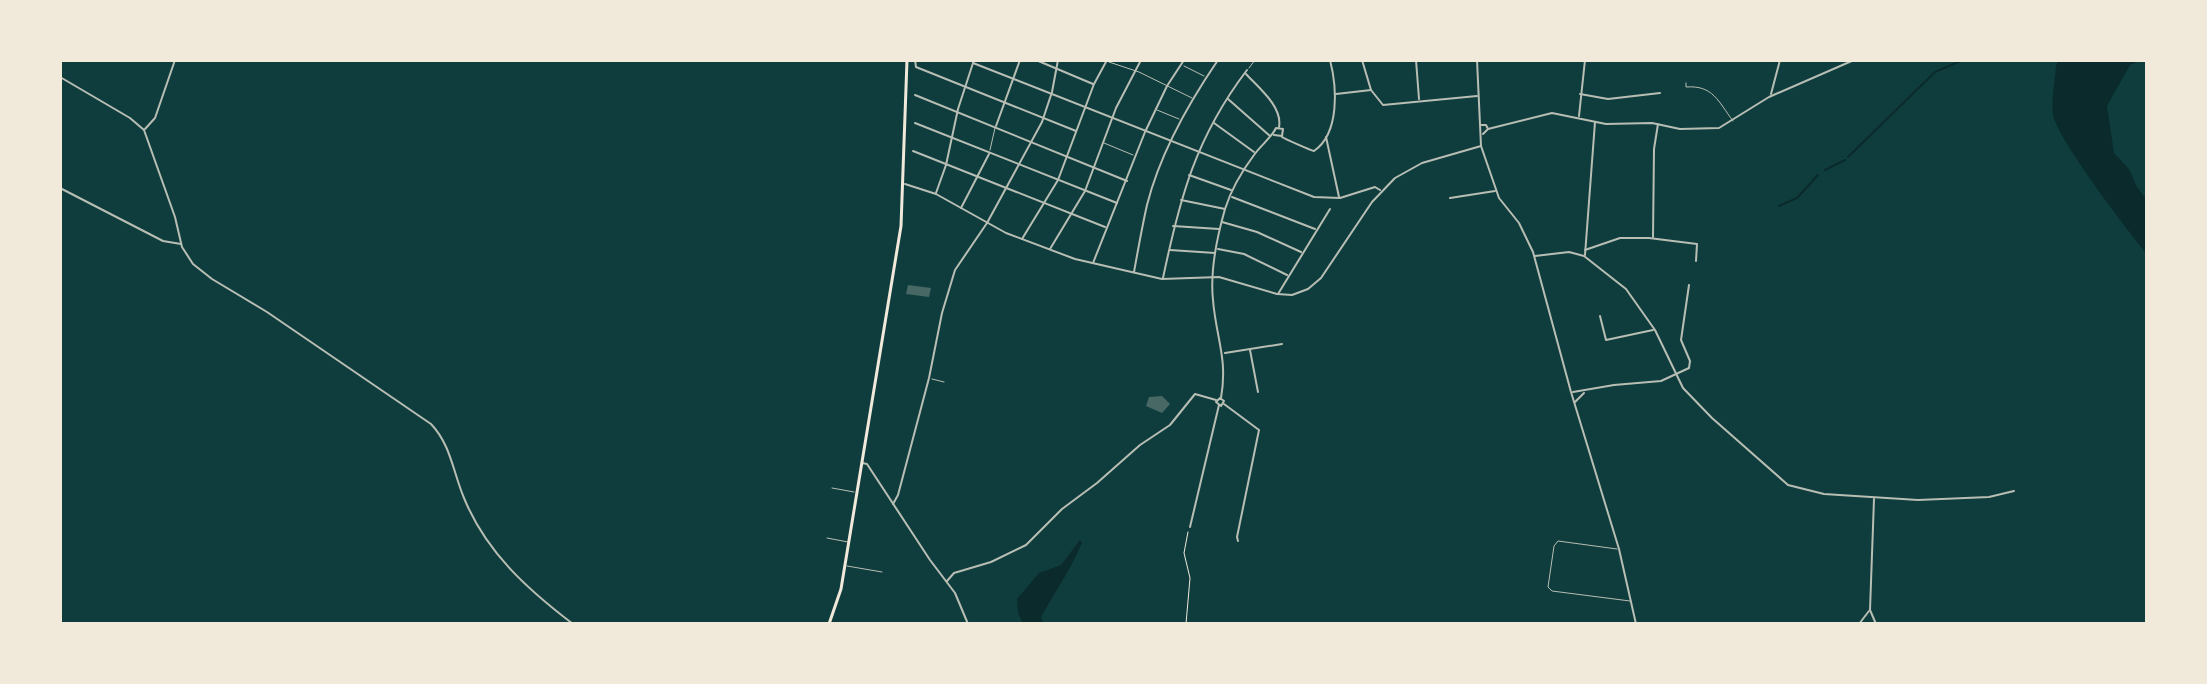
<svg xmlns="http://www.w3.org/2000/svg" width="2207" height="684" font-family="'Alegreya Sans',sans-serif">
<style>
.water{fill:#0a2a2b}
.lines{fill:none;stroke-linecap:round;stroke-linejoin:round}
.stream{stroke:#0a2a2b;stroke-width:2}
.building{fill:#486865}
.path{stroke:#f1e9da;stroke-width:1}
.service{stroke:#b8beb3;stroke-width:1}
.minor{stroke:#b8beb3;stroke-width:2}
.secondary{stroke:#f1e9da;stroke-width:3}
</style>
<rect width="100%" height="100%" fill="#0f3d3e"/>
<g class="water">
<path d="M2059 60H2143L2130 65 2107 106 2114 153 2129 169 2137 187 2147 200V254C2129 233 2057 138 2053 115 2051 100 2055 81 2056 66Z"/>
<path d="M1080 540 1082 543C1071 569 1055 592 1041 617L1043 624H1023L1018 613 1017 599 1039 573 1061 565Z"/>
</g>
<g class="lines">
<g class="stream">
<path d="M1848 157 1935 72 1963 60"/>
<path d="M1825 170 1845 160"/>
<path d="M1779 206 1797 198 1818 175"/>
</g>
</g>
<g class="building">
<path d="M908 285 931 288 929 297 906 294Z"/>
<path d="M1162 396 1170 404 1162 413 1146 406 1149 397Z"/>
</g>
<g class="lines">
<path class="path" d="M1186 624 1190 578 1184 553 1188 532"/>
<g class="service">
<path d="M1109 62 1139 72 1192 98"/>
<path d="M1184 66 1204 76"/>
<path d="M1249 68 1255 60"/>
<path d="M1686 83V87C1713 85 1718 101 1733 121"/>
<path d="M1157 110 1179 119"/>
<path d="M1104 143 1133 155"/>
<path d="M990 150 995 128"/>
<path d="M932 379 944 382"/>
<path d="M832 488 854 492"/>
<path d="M827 538 848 542"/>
<path d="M1617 549 1558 541 1554 546 1548 587 1552 591 1630 601"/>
<path d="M847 566 882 572"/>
</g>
<g class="minor">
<path d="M915 60 916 67 1076 131"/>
<path d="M1036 60 1093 84"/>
<path d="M1416 60 1419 99"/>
<path d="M1477 60 1481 146 1499 198 1519 223 1533 252 1571 392 1619 549 1636 624"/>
<path d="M973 63 1314 197 1340 198 1375 187 1380 190"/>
<path d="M1246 74C1258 87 1283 107 1279 127"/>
<path d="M60 77 130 118 144 130 175 217 182 247 193 264 212 279 267 312 431 424C451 445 453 472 464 498 486 552 527 589 573 624"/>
<path d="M1371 90 1383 105 1477 96"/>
<path d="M1336 94 1371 90 1362 60"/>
<path d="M1580 94 1608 99 1660 93"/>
<path d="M1771 94 1780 60"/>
<path d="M915 95 1127 181"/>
<path d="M1228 99 1270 136"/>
<path d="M1579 116 1585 60"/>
<path d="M915 123 1117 203"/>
<path d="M1214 123 1254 152"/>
<path d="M1481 125H1486L1488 129 1483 134"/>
<path d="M996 126 1020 60"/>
<path d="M145 129 155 118 175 60"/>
<path d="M1488 129 1552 113 1606 124 1652 123 1680 129 1719 128 1769 97 1854 60"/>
<path d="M1282 137C1285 139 1310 150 1314 151 1340 133 1337 87 1330 60"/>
<path d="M1326 137 1339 197"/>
<path d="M913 151 1105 227"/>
<path d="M1189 175 1231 190"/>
<path d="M905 184 936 194 1006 233 1075 259 1162 279 1219 277 1277 294 1292 295 1308 289 1321 278 1372 202 1395 178 1422 163 1481 146"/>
<path d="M60 188 163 241 181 244"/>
<path d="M936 193 946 165 958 109 974 60"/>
<path d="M1232 197 1315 229"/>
<path d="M1450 198 1495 191"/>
<path d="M1181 200 1225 209"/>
<path d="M961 208 989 154"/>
<path d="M1222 222 1257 232 1301 252"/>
<path d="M1173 226 1219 229"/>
<path d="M1653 237 1654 149 1658 124"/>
<path d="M1022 239 1058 180 1094 84 1107 60"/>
<path d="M1050 249 1085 191 1116 108 1141 60"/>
<path d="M1218 249 1244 254 1287 275"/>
<path d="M1170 250 1215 253"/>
<path d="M1585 250 1620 238H1649L1697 244 1696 261"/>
<path d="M1585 255 1595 122"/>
<path d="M1535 256 1569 252 1584 256 1626 289 1655 330 1683 388 1712 418 1788 485 1824 494 1918 500 1989 497 2014 491"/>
<path d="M1093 263 1145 132 1167 86 1184 60"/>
<path d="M1134 272C1138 250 1142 227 1147 205 1160 153 1188 104 1218 60"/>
<path d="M1163 278C1180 197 1196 137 1247 70"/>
<path d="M1278 294 1330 209"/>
<path d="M1600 316 1606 340 1653 330"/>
<path d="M1250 350 1258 392"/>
<path d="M1225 353 1282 344"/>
<path d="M1573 392 1614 385 1661 381 1689 368 1690 361 1681 340 1689 285"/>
<path d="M1220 398 1224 401 1221 406 1216 402Z"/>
<path d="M1221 398C1228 358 1216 338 1213 300 1210 272 1217 237 1225 209 1231 190 1242 171 1254 155 1261 145 1272 137 1276 128L1283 129 1282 136 1274 135"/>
<path d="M1575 402 1584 393"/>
<path d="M1224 404 1259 430 1237 537 1238 541"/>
<path d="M862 463 867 464 930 560 955 593 968 624"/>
<path d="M1874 499 1870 610 1876 624"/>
<path d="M893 504 898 495 929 378 942 313 955 270 987 223 1042 122 1052 92 1058 60"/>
<path d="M1190 527 1219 405"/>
<path d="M947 581 954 573 991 562 1026 545 1062 509 1097 483 1140 445 1170 425 1195 394 1216 400"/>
<path d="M1859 624 1869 611"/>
</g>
<path class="secondary" d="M829 624 841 589 901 226 907 60"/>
</g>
<rect width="2207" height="684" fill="none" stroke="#f1e9da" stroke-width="124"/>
</svg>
